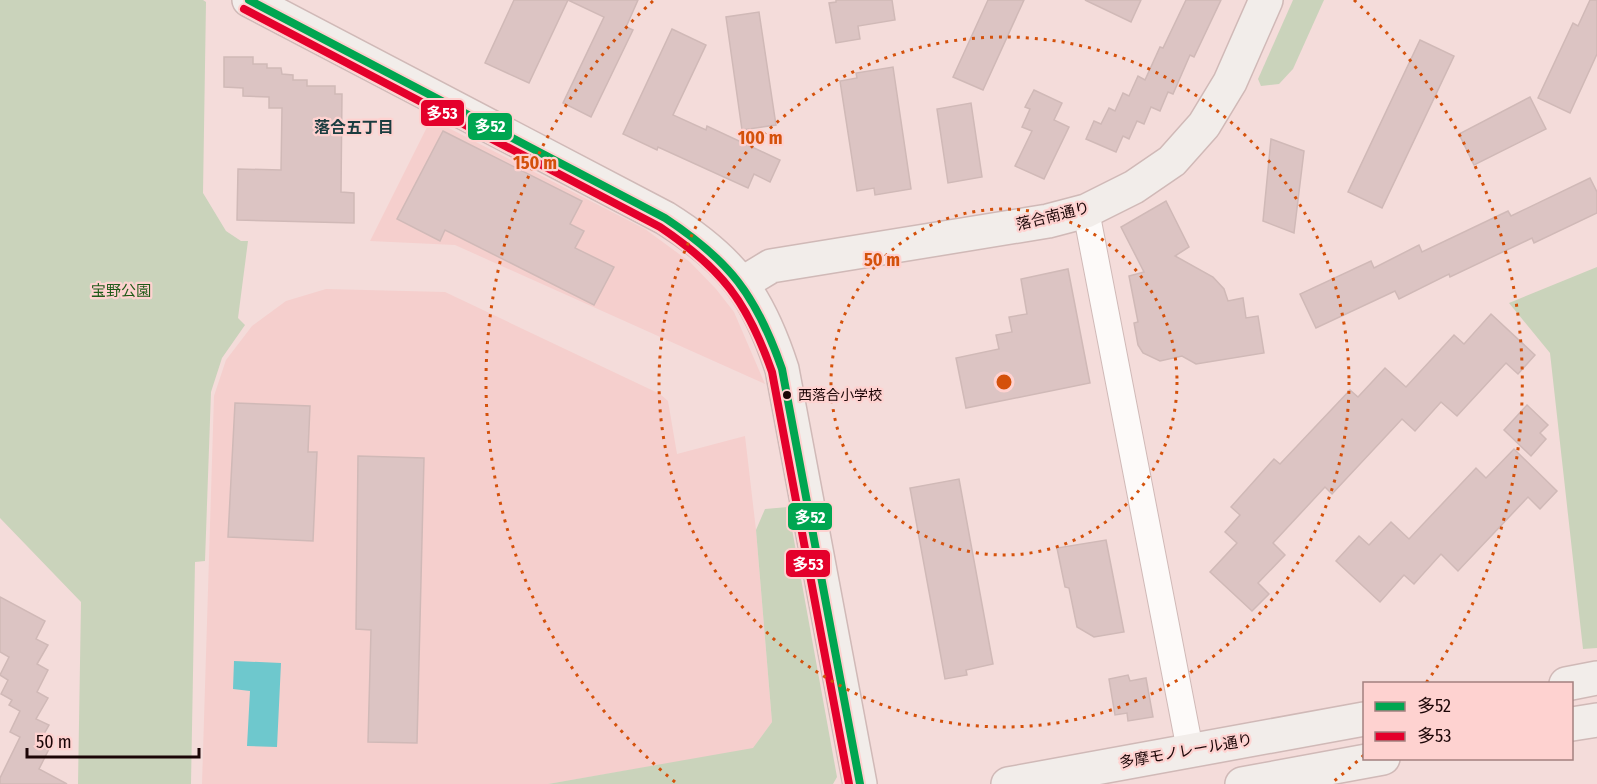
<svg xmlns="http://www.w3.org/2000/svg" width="1597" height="784" font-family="'Fira Sans Condensed','Noto Sans JP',sans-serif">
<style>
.built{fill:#f5cfcd}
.green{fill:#cad3bb}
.water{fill:#6ec8cd}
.building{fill:#dcc4c3;stroke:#d0b9b7;stroke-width:1.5}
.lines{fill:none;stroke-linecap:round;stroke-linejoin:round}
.street-casing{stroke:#d0b9b7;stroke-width:28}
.secondary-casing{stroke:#d0b9b7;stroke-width:36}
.street{stroke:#fdfaf9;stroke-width:26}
.secondary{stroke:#f2edea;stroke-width:33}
.bus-1-casing{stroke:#fed2d0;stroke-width:12}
.bus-2-casing{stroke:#fed2d0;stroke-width:12}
.bus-1{stroke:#00a651;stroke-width:8}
.bus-2{stroke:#e4002b;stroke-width:8}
.ring{fill:none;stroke:#d4510b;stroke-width:3;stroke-dasharray:3 6}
.bus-dot{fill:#1b0506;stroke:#fed2d0;stroke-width:2}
.labels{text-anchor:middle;stroke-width:4.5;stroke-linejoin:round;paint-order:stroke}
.bus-label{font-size:14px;fill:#1b0506;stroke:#fed2d0;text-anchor:start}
.street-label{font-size:15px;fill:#1b0506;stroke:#fed2d0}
.park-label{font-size:15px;fill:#1f5a18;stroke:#fed2d0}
.neighbourhood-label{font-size:16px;font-weight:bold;fill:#1a3c3f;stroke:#fed2d0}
.centre{fill:#d4510b;stroke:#fed2d0;stroke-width:3}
.ring-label{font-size:18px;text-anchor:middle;font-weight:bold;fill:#d4510b;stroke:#fed2d0;stroke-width:4.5;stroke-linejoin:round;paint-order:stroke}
.line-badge{stroke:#fed2d0;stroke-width:2}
.badge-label{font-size:16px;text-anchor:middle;font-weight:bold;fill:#fff}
</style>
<rect width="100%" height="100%" fill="#f4dcda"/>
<g class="built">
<path d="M431 119 645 229 690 262 716 289 734 312 765 384 455 245 370 241Z"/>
<path d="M326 289 445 292 660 394 668 401 677 454 745 436 756 530 772 722 753 749 548 784H202L214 396 226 360 252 326 286 301Z"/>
</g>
<g class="green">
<path d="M0 0H203L206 2 203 193 226 231 241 241H248L238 318 245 325 222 358 211 392 205 561 195 562 191 784H78L81 602 0 518Z"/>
<path d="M1293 0H1324L1293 69 1279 84 1261 86 1258 79Z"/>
<path d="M1597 267V648L1583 649 1550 353 1509 303Z"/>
<path d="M788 507 837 777 833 784H548L753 748 772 722 756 530 765 509Z"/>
</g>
<path class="water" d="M234 661 281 663 277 747 247 746 250 691 233 689Z"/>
<g class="building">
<path d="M514 0H568L529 83 485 63Z"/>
<path d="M568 0H638L626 27 633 30 591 117 563 103 604 17Z"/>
<path d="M836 0H892L895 20 858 26 860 39 836 43 829 3 836 2Z"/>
<path d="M988 0H1024L983 90 953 77Z"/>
<path d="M1085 0H1141L1131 22Z"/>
<path d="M1186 0H1221L1194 57 1190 55 1173 94 1168 92 1160 111 1151 107 1144 124 1137 121 1129 139 1123 136 1116 152 1086 139 1094 121 1101 124 1109 108 1115 111 1123 93 1129 96 1138 76 1145 80 1160 47 1163 48Z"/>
<path d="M1590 0H1597V54L1570 113 1538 98 1573 23 1578 26Z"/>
<path d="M759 12 776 125 742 130 726 17Z"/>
<path d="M672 29 706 45 673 115 706 130 707 126 780 160 770 182 754 174 748 188 658 147 657 150 623 134Z"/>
<path d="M1420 40 1454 56 1382 208 1348 192Z"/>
<path d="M224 57H253V64H267V68H281L282 74 293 75V80H307V86H335V94H342L341 192 354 193V223L237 220 238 169 281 170 282 108H269V97L243 96V88L224 87Z"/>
<path d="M893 67 911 189 875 195 874 188 857 191 840 81 857 78 856 73Z"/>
<path d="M1034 90 1062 103 1054 120 1069 127 1044 179 1015 166 1032 131 1022 127 1030 109 1025 107Z"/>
<path d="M1530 97 1546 129 1474 165 1459 134Z"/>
<path d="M971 103 982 177 948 183 937 109Z"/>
<path d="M443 131 582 201 570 224 584 231 575 248 614 267 594 305 445 230 440 241 397 219Z"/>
<path d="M1271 139 1304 151 1294 233 1263 221Z"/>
<path d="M1590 178 1597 192V213L1534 243 1532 238 1450 277 1449 274 1399 299 1395 291 1316 328 1300 294 1371 261 1374 268 1419 245 1422 252 1508 211 1511 216Z"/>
<path d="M1166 201 1189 247 1175 256 1213 277 1224 289 1228 301 1243 298 1246 318 1258 316 1264 353 1196 364 1182 356 1160 361 1143 353 1138 345 1134 323 1138 322 1129 276 1144 272 1121 227Z"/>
<path d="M1068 269 1090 383 966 408 956 358 999 349 996 335 1012 332 1009 317 1027 314 1021 279Z"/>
<path d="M1491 314 1535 355 1518 374 1506 363 1457 416 1441 402 1415 431 1402 419 1332 494 1325 487 1273 543 1285 555 1258 583 1269 594 1252 611 1210 572 1237 543 1225 532 1240 515 1231 507 1274 459 1280 464 1350 390 1358 397 1385 368 1406 387 1454 335 1464 344Z"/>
<path d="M235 403 310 406 308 452H317L313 541 228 537Z"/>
<path d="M1527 405 1548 425 1540 433 1546 439 1531 456 1504 430Z"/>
<path d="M1514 449 1557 491 1540 509 1528 497 1458 571 1441 554 1414 584 1404 575 1380 602 1336 561 1359 536 1369 545 1391 522 1409 539 1476 468 1486 478Z"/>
<path d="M358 456 424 458 417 743 368 742 371 630 356 629Z"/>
<path d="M959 479 993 664 966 670 967 675 945 679 910 488Z"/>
<path d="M1106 540 1124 632 1094 637 1077 627 1069 588 1065 587 1057 548Z"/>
<path d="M0 597 45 621 36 639 48 645 37 664 48 670 37 692 48 698 36 719 49 725 39 743 49 749 39 769 67 784H0V778L20 737 10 732 20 711 9 705 12 700 1 694 8 680 0 675 9 657 0 652Z"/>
<path d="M1128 675 1130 681 1146 678 1153 717 1128 721 1127 713 1115 715 1109 679Z"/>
</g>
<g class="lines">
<defs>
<path id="street" d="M1086 211 1190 750"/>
<g id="secondary">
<path d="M249 0 665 218C732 260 758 295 782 369L860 784"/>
<path d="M743 283 771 266 1048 221 1086 211 1134 187 1172 161 1204 125 1230 82 1266 0"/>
<path d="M1566 684 1597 678"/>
<path d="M1572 724 1597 720"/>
<path d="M1008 784 1364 719"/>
<path d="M1242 784 1383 758"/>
</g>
</defs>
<use href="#street" class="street-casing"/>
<use href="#secondary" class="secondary-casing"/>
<use href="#street" class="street"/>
<use href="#secondary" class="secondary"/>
<defs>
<path id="bus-1" d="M249 0 665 218C730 261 756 295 782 369L860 784"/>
<path id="bus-2" d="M244 9 660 227C722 269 747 301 772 372L849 784"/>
</defs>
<use href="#bus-1" class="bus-1-casing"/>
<use href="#bus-2" class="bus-2-casing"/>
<use href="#bus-1" class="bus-1"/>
<use href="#bus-2" class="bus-2"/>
</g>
<g class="ring">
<circle cx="1004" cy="382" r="173"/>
<circle cx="1004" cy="382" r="345"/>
<path d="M1364 755A518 518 0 0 1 1333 782M675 782A518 518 0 0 1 654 0M1354 0A518 518 0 0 1 1426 683"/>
</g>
<circle class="bus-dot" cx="787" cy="395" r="5"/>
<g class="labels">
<g class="bus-label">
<text x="798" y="400">西落合小学校</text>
</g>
<g class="street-label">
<text transform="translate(1053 216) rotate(-14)" y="5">落合南通り</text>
<text transform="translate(1186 751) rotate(-10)" y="5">多摩モノレール通り</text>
</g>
<g class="park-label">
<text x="121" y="296">宝野公園</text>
</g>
<g class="neighbourhood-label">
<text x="354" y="133">落合五丁目</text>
</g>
</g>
<circle cx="1004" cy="382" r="9" class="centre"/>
<g class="ring-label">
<text x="760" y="144">100 m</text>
<text x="535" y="169">150 m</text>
<text x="882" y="266">50 m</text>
</g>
<g class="line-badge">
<rect x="420" y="99" width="45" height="28" rx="6" fill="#e4002b"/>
<rect x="467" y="112" width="46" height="29" rx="6" fill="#00a651"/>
<rect x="787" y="502" width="46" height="29" rx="6" fill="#00a651"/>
<rect x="785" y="549" width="46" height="29" rx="6" fill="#e4002b"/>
</g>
<g class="badge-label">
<text x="442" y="119">多53</text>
<text x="490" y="132">多52</text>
<text x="810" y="523">多52</text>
<text x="808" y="570">多53</text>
</g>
<rect x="1363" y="682" width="210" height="78" fill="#fed2d0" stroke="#a3807f" stroke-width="1.5"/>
<rect x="1375" y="702" width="30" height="9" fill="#00a651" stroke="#a3807f" stroke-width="1.5"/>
<text x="1417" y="712" font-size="18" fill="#1b0506">多52</text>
<rect x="1375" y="732" width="30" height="9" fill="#e4002b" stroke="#a3807f" stroke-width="1.5"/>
<text x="1417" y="742" font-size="18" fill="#1b0506">多53</text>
<path d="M27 748v9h172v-9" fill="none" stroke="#1b0506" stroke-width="3"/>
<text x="36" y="748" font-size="18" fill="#1b0506" stroke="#fed2d0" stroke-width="4.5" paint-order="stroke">50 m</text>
</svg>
